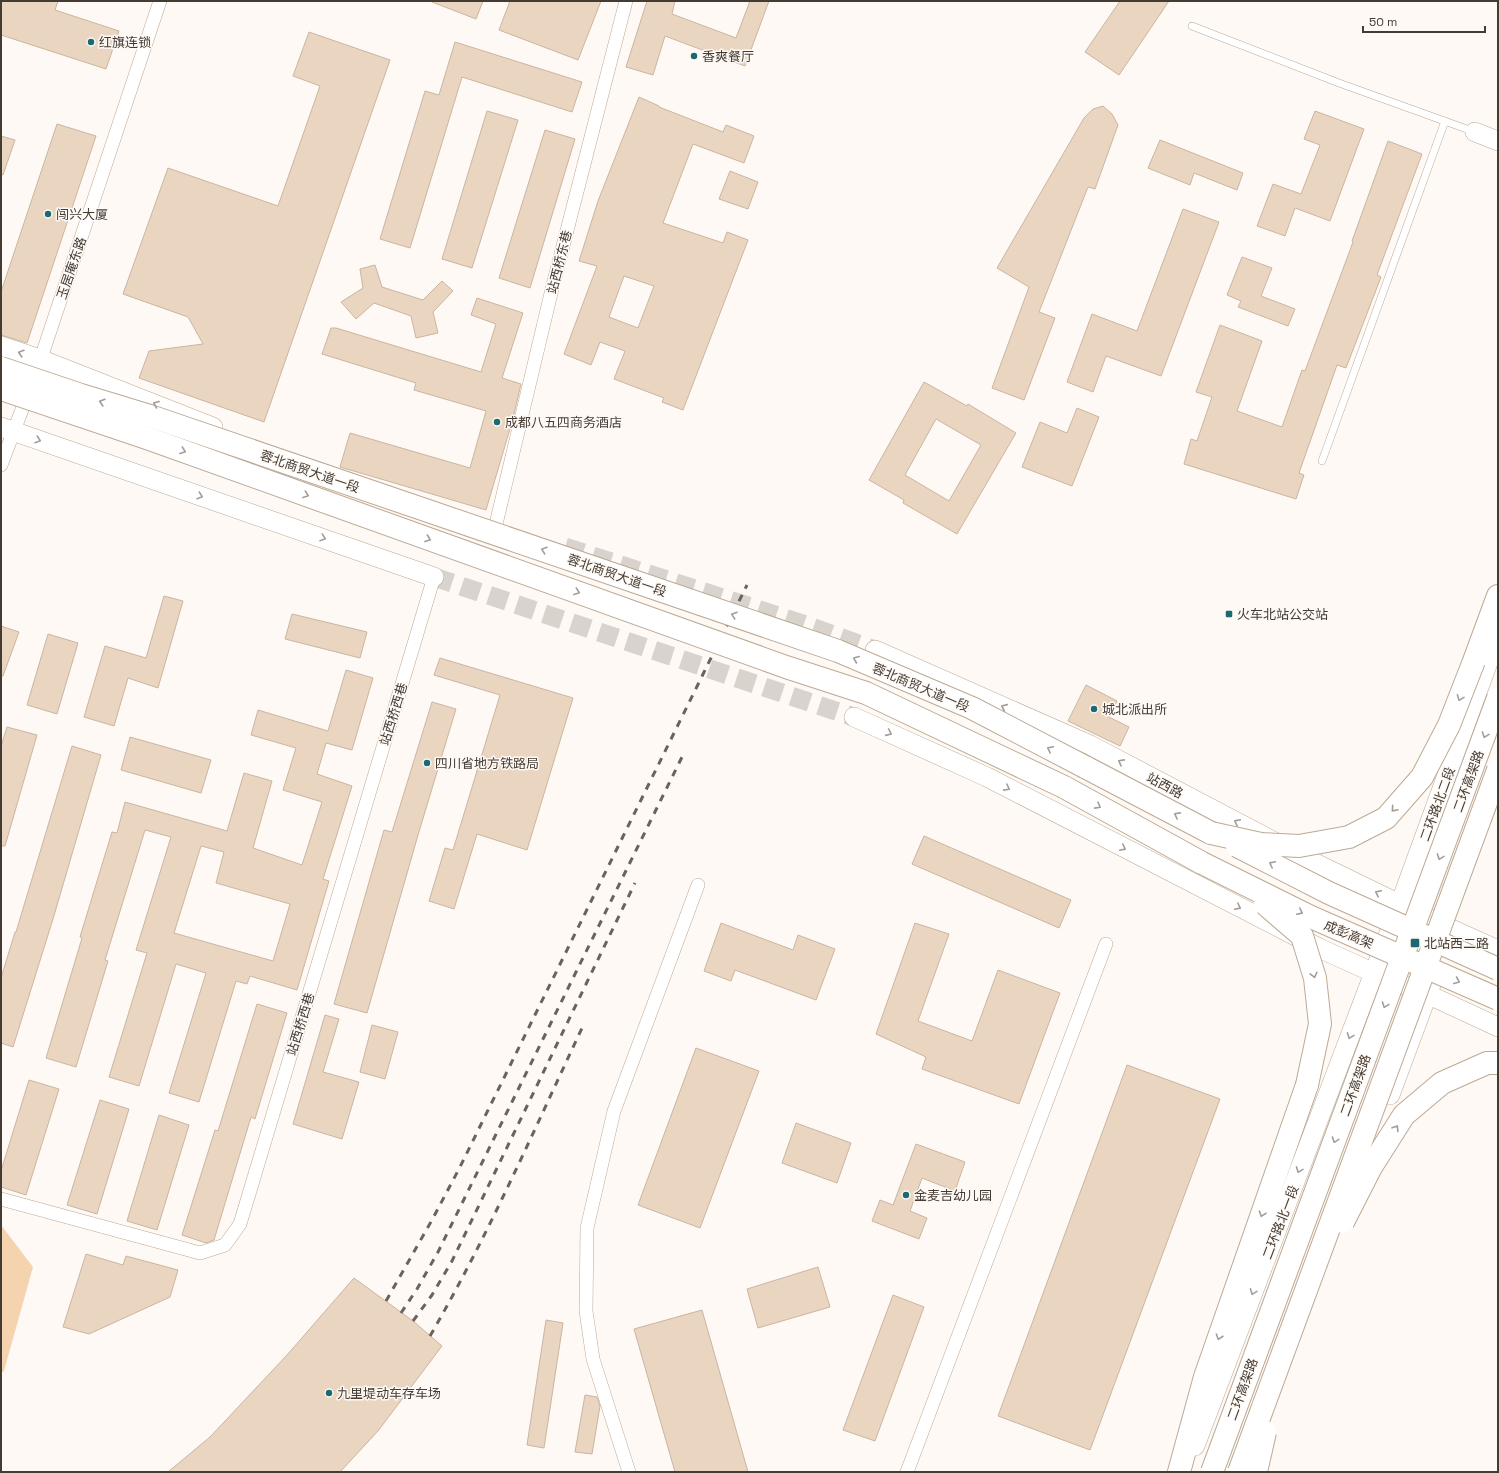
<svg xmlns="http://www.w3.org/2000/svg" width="1499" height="1473" font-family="'Space Grotesk','Noto Sans SC',sans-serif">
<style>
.green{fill:#f6d3af}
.building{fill:#ead5c0;stroke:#cab5a0;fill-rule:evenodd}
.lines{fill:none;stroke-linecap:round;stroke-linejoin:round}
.secondary-tunnel{stroke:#d9d3ce;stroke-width:19;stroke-dasharray:19 10;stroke-linecap:butt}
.lane-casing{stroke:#bda994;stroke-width:8}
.street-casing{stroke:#bda994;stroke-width:14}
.secondary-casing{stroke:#bda994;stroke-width:20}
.highway-casing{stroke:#bda994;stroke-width:24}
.lane{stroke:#fff;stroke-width:7}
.street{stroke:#fff;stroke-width:13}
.secondary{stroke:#fff;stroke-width:19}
.highway{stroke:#fff;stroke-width:22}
.rail{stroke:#6b635b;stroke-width:3;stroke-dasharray:7 7;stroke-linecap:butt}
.highway-bridge-casing{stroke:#bda994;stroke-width:24;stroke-linecap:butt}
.highway-bridge{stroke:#fff;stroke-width:22}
.oneway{stroke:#a29d99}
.poi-dot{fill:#1d6971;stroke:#fef9f5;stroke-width:1.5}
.labels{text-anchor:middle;stroke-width:3;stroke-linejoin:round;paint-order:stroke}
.poi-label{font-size:13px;fill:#443b33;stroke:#fef9f5;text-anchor:start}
.street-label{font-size:13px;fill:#443b33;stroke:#fef9f5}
</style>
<rect width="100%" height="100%" fill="#fef9f5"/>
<path class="green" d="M1 1225 33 1267 4 1371 1 1373Z"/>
<g class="building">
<path d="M1 1H58L55 10 119 31 106 69 1 35Z"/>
<path d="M432 1H483L476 19 432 2Z"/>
<path d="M510 1H601L578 60 499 30Z"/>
<path d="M647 1H675L672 14 736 38 750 1H769L745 66 665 36 653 75 626 67Z"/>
<path d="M1120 1H1169L1119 75 1085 52Z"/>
<path d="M309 32 390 60 264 422 139 378 149 351 203 344 188 317 123 294 168 168 278 206 320 86 293 76Z"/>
<path d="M455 42 582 82 572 112 462 77 410 248 380 239 425 91 439 95Z"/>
<path d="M639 97 659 106V107L723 132 726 125 754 136 744 163 693 144 663 223 723 243 727 232 748 240 683 410 662 402 664 398 614 379 625 351 600 342 591 365 564 354 597 266 579 261 598 201ZM624 276 654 286 638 328 609 317Z"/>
<path d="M1103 106 1112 114 1118 125 1095 189 1088 187 1039 312 1055 318 1024 400 992 388 1029 287 997 268 1084 118 1093 109Z"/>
<path d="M487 111 518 120 472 268 442 259Z"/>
<path d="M1315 111 1364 129 1330 221 1295 208 1285 236 1257 226 1273 184 1301 194 1320 145 1304 139Z"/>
<path d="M57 124 96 136 27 343 1 335V292Z"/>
<path d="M545 130 575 139 530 288 499 278Z"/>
<path d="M1 136 15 140 3 175 1 174Z"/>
<path d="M1160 140 1243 173 1237 190 1194 173 1190 185 1148 168Z"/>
<path d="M1388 141 1422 154 1377 275 1381 277 1346 368 1337 365 1299 473 1304 475 1296 499 1184 464 1191 439 1197 441 1212 397 1196 392 1220 325 1262 341 1237 411 1282 427 1302 370 1305 371 1353 242 1352 241Z"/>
<path d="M730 171 758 182 748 209 719 199Z"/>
<path d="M1183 209 1219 222 1161 376 1106 356 1093 392 1067 382 1092 314 1137 331Z"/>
<path d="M1242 257 1272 268 1261 296 1295 309 1288 326 1238 307 1241 301 1227 295Z"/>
<path d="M375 265 382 287 423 300 442 281 453 291 433 312 438 333 416 338 411 316 374 303 356 319 341 302 363 288 360 269Z"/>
<path d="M477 298 523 313 502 378 521 384 512 422 486 510 340 467 350 433 470 468 486 411 414 390 416 383 322 354 331 328H336L481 372 496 324 471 315Z"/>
<path d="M924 382 967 406 968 404 1016 433 957 534 903 503 904 500 869 480ZM936 419 981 445 949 501 905 475Z"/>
<path d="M1077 408 1099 417 1072 486 1022 467 1040 422 1067 433Z"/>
<path d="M164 596 183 601 158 688 128 678 114 726 84 717 105 646 146 658Z"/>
<path d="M292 614 367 632 360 658 285 639Z"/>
<path d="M1 626 19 632 3 676H1Z"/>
<path d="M48 634 78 643 57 714 27 705Z"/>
<path d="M440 658 573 698 527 850 477 834 454 909 429 901 445 848 453 850 500 695 434 675Z"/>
<path d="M346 670 373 678 352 750 326 743 317 774 352 786 323 879 329 881 297 990 250 976 247 984 236 981 199 1102 169 1093 206 973 176 964 139 1086 109 1077 147 953 136 950 171 837 145 830 105 960 108 961 76 1067 46 1058 82 938 80 937 112 832 117 833 125 802 227 831 244 773 272 781 253 848 302 865 322 802 283 790 296 748 251 735 258 710 328 731ZM201 846 224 852 216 883 290 904 273 961 174 933Z"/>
<path d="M1086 685 1117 701 1109 717 1129 727 1120 746 1068 721Z"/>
<path d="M432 702 456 709 418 835 367 1013 334 1004 384 830 392 832Z"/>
<path d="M7 727 37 735 5 846H1V746Z"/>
<path d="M130 737 211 760 201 793 121 770Z"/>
<path d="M72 746 101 755 53 919 13 1047 1 1043V978L15 932H16Z"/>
<path d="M924 836 1071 900 1059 928 912 864Z"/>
<path d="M721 923 793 950 798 935 835 949 816 1000 735 970 731 981 704 971Z"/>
<path d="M915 923 949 934 918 1021 972 1041 998 970 1060 993 1019 1104 922 1069 926 1057 876 1034Z"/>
<path d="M257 1004 287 1013 255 1119 251 1117 214 1240 206 1243 182 1235 215 1130 218 1131Z"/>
<path d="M325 1015 339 1019 323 1072 359 1082 342 1139 293 1124Z"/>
<path d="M372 1025 398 1032 385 1079 360 1072Z"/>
<path d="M696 1048 759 1071 700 1228 638 1205Z"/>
<path d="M1127 1065 1220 1099 1090 1450 998 1416Z"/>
<path d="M29 1080 59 1089 26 1195 1 1187V1171Z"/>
<path d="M100 1100 129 1109 97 1214 67 1205Z"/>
<path d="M159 1115 189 1125 157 1230 127 1221Z"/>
<path d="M796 1123 851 1143 837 1183 782 1163Z"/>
<path d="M916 1144 965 1162 955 1191 922 1178 910 1211 927 1218 919 1239 872 1221 880 1200 893 1205Z"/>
<path d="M86 1254 123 1265 126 1256 178 1270 170 1297 89 1334 63 1327Z"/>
<path d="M818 1267 830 1307 758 1328 747 1289Z"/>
<path d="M354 1278 413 1321 442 1346 378 1431 340 1472H168L210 1437 287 1355Z"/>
<path d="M893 1295 924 1307 875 1441 843 1430Z"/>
<path d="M702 1310 748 1472H675L634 1329Z"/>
<path d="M546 1320 563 1323 544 1448 527 1445Z"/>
<path d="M585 1395 597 1397 600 1406 592 1454 575 1452Z"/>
</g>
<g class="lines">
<g class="secondary-tunnel">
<path d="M565 547 803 624 875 650"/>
<path d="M434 577 854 717"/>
</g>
<defs>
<g id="lane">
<path d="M1192 26 1339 83 1475 132"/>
<path d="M1322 461 1445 121"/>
</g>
<g id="street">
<path d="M38 367 160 1"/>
<path d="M1 465 29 391"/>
<path d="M496 524 553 285 626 1"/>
<path d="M1 1199 200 1253 225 1245 240 1224 434 577"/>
<path d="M629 1472 593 1359 586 1311 587 1228 614 1111 698 885"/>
<path d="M907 1472 1106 944"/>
</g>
<g id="secondary">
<path d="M1475 132 1498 141"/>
<path d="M1 346 40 359 213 427"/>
<path d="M1 427 434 577"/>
<path d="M875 650 1090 745 1313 862 1451 929 1498 950"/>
<path d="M854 717 987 777 1319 948 1374 973 1427 994 1498 1027"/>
<path d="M1390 1095 1432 982"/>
<path d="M1195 1446 1400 904 1498 635"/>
</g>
<g id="highway">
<path d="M1474 661 1498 596"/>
<path d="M1085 767 1211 833"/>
<path d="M1064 787 1202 863"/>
<path d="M1179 1472 1205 1377 1307 1085"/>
</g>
</defs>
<use href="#lane" class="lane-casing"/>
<use href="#street" class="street-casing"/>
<use href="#secondary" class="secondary-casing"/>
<use href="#highway" class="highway-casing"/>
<use href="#lane" class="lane"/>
<use href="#street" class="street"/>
<use href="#secondary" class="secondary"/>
<use href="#highway" class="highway"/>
<g class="rail">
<path d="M386 1301 432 1220 460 1167 747 585"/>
<path d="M401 1313 417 1289 438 1252 683 755"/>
<path d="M413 1321 432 1295 452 1261 635 883"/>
<path d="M430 1336C488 1236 534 1130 583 1026"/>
</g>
<defs>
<g id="highway-bridge">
<path d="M1 368 81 395 153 417 838 651 972 708 1085 767"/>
<path d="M1 389 147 438 786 667 866 693 1064 787"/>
<path d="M1211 833 1261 844 1299 846 1349 837 1386 818 1422 777 1449 725 1474 661"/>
<path d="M1237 846 1329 893 1498 969"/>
<path d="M1202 863 1311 917 1498 999"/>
<path d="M1265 904 1302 936 1315 978 1320 1024 1307 1085"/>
<path d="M1343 1222 1371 1167 1404 1115 1442 1083 1487 1063H1498"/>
<path d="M1212 1472 1498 698"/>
<path d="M1239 1472 1498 770"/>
<path d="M1256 1472 1265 1432"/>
</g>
</defs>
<use href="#highway-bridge" class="highway-bridge-casing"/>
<use href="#highway-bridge" class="highway-bridge"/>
</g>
<defs><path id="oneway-chevron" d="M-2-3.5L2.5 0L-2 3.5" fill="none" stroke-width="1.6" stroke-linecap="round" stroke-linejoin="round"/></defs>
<g class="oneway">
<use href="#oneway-chevron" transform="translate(21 353) rotate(-162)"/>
<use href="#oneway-chevron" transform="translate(102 402) rotate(-163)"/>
<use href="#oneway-chevron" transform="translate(156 404) rotate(-158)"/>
<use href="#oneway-chevron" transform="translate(38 440) rotate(19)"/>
<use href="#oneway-chevron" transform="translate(183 451) rotate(20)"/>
<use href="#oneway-chevron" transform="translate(306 495) rotate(20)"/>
<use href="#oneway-chevron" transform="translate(200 496) rotate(19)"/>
<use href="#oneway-chevron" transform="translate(323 538) rotate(19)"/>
<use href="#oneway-chevron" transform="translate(428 539) rotate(20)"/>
<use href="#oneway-chevron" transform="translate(544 550) rotate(-161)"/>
<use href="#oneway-chevron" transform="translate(577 592) rotate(20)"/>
<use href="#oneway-chevron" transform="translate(734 615) rotate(-161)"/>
<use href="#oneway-chevron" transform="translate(856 659) rotate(-157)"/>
<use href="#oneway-chevron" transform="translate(1460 698) rotate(111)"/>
<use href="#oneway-chevron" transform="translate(1004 707) rotate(-156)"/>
<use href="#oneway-chevron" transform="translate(889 733) rotate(24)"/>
<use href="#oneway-chevron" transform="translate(1485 735) rotate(110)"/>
<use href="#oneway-chevron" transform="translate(1050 749) rotate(-153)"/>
<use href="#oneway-chevron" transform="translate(1121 762) rotate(-152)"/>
<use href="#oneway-chevron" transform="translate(1007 788) rotate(28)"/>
<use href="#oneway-chevron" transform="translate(1098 806) rotate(29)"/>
<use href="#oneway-chevron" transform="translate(1394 809) rotate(131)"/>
<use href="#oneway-chevron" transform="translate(1177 815) rotate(-152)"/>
<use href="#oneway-chevron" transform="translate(1237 822) rotate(-153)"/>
<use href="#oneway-chevron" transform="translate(1123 848) rotate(27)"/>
<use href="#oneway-chevron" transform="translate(1440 857) rotate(110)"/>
<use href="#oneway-chevron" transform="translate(1272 864) rotate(-153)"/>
<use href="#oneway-chevron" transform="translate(1378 893) rotate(-154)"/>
<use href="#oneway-chevron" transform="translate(1238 907) rotate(27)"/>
<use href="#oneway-chevron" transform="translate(1300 912) rotate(27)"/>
<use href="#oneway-chevron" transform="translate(1314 975) rotate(76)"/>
<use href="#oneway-chevron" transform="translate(1457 981) rotate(23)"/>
<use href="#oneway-chevron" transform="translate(1385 1005) rotate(110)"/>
<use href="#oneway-chevron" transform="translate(1350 1036) rotate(111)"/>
<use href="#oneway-chevron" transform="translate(1396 1128) rotate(-58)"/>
<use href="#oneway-chevron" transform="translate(1335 1140) rotate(110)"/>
<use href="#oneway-chevron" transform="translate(1299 1170) rotate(111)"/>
<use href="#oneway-chevron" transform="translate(1262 1214) rotate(109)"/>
<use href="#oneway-chevron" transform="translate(1253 1292) rotate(111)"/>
<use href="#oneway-chevron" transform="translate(1219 1337) rotate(109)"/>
</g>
<g class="poi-dot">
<circle cx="91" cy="42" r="4"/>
<circle cx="694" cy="56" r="4"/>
<circle cx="48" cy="214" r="4"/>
<circle cx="497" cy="422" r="4"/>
<rect x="1225" y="610" width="8" height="8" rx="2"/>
<circle cx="1094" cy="709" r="4"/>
<circle cx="427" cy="763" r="4"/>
<rect x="1410" y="938" width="10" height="10" rx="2"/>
<circle cx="906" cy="1195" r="4"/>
<circle cx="329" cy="1393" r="4"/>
</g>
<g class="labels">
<g class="poi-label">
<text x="99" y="47">红旗连锁</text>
<text x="702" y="61">香爽餐厅</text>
<text x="56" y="219">闯兴大厦</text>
<text x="505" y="427">成都八五四商务酒店</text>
<text x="1237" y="619">火车北站公交站</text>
<text x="1102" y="714">城北派出所</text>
<text x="435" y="768">四川省地方铁路局</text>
<text x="1424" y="948">北站西二路</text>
<text x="914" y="1200">金麦吉幼儿园</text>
<text x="337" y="1398">九里堤动车存车场</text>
</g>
<g class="street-label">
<text transform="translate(559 262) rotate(-76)" y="5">站西桥东巷</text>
<text transform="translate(71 268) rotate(-71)" y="5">玉居庵东路</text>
<text transform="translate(310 471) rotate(19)" y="5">蓉北商贸大道一段</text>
<text transform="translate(617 575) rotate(19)" y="5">蓉北商贸大道一段</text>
<text transform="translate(921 687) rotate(23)" y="5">蓉北商贸大道一段</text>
<text transform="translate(393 714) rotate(-73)" y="5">站西桥西巷</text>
<text transform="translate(1468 781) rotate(-70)" y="5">二环高架路</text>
<text transform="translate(1165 785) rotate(28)" y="5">站西路</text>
<text transform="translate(1437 804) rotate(-70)" y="5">二环路北二段</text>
<text transform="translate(1349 934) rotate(23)" y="5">成彭高架</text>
<text transform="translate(300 1024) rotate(-73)" y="5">站西桥西巷</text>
<text transform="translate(1355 1085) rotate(-70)" y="5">二环高架路</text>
<text transform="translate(1280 1222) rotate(-69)" y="5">二环路北一段</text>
<text transform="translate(1242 1389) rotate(-70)" y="5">二环高架路</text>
</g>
</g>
<rect width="1499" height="1473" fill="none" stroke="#443b33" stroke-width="4"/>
<path d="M1363 26v6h122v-6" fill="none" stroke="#443b33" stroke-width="2"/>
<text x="1369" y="26" font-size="12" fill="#443b33" stroke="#fef9f5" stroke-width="3" paint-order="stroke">50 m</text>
</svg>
